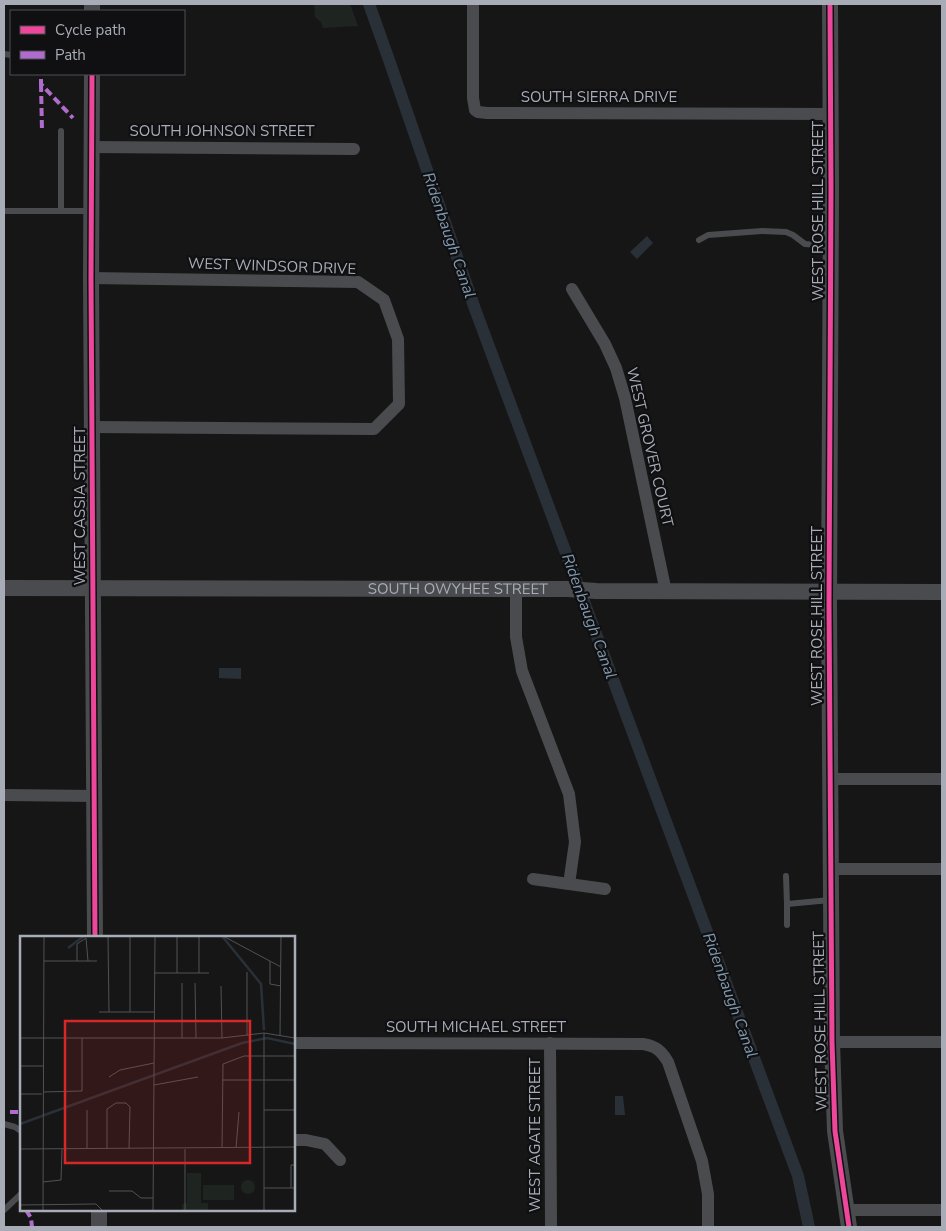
<svg xmlns="http://www.w3.org/2000/svg" width="946" height="1231" font-family="'Nunito Sans',sans-serif">
<style>
.green{fill:#1e241f}
.water{fill:#2a3037}
.lines{fill:none;stroke-linecap:round;stroke-linejoin:round}
.canal{stroke:#2a3037;stroke-width:12}
.service{stroke:#4a4b4f;stroke-width:6}
.minor{stroke:#4a4b4f;stroke-width:12}
.tertiary{stroke:#4a4b4f;stroke-width:16}
.quiet{stroke:#b06ccc;stroke-width:4;stroke-dasharray:8 4;stroke-linecap:butt}
.cycleway-casing{stroke:#101012;stroke-width:8}
.cycleway{stroke:#ed469a;stroke-width:5}
.labels{text-anchor:middle;stroke-width:4.5;stroke-linejoin:round;paint-order:stroke}
.street-label{font-size:15px;fill:#a8acb6;stroke:#101012}
.water-label{font-size:16px;font-style:italic;fill:#8199af;stroke:#101012}
.inset-river{fill:none;stroke:#2a3037;stroke-width:2.5}
.inset-road{fill:none;stroke:#505256;stroke-width:1}
.view{fill:#d62828;fill-opacity:0.15;stroke:#d62828;stroke-width:2.5}
.inset-edge{fill:none;stroke:#a8acb6;stroke-width:2.5}
</style>
<rect width="100%" height="100%" fill="#161616"/>
<path class="green" d="M314 4H350L358 26 323 28 321 22 315 17Z"/>
<g class="water">
<path d="M647 236 653 243 637 259 630 252Z"/>
<path d="M219 668H241V679L219 678Z"/>
<path d="M615 1096H623L625 1115H615Z"/>
</g>
<g class="lines">
<path class="canal" d="M369 4 389 60 475 309 798 1176 809 1227"/>
<g class="service">
<path d="M4 54 11 55"/>
<path d="M61 131V211"/>
<path d="M4 211H90"/>
<path d="M699 240 708 235 762 231 786 232 793 235 805 244 829 246"/>
<path d="M786 876 787 904 830 900"/>
<path d="M787 904V925"/>
<path d="M4 1124 15 1127 21 1131"/>
<path d="M4 1210 21 1194"/>
</g>
<g class="minor">
<path d="M473 4V98L475 110 478 112 487 113 830 114"/>
<path d="M91 147 354 149"/>
<path d="M91 278 358 282 384 300 398 339 399 404 374 429 92 427"/>
<path d="M572 289 605 344 616 368 625 398 666 592"/>
<path d="M516 589V637L522 671 569 794 575 842 569 884"/>
<path d="M831 779H942"/>
<path d="M4 795 94 796"/>
<path d="M831 869H942"/>
<path d="M533 879 605 889"/>
<path d="M832 1042H942"/>
<path d="M294 1043 643 1044C655 1046 661 1050 668 1062L702 1161 708 1194V1227"/>
<path d="M550 1043 551 1227"/>
<path d="M294 1140H306L325 1144 340 1160"/>
<path d="M846 1210H942"/>
</g>
<g class="tertiary">
<path d="M92 4V11"/>
<path d="M830 4 831 190 829 605 832 1042 835 1131 849 1227"/>
<path d="M92 74 91 278 95 937"/>
<path id="s1" d="M4 588 568 589 596 591 942 592"/>
<path d="M99 1210V1227"/>
</g>
<g class="quiet">
<path d="M41 79V84L73 118"/>
<path d="M41 84 42 131"/>
<path d="M10 1112H21"/>
<path d="M26 1210 31 1218 32 1227"/>
</g>
<defs>
<g id="cycleway">
<path d="M830 4 831 190 829 605 832 1042 835 1131 849 1227"/>
<path d="M92 74 91 278 95 937"/>
</g>
</defs>
<use href="#cycleway" class="cycleway-casing"/>
<use href="#cycleway" class="cycleway"/>
</g>
<g class="labels">
<g class="street-label">
<text x="599" y="102">SOUTH SIERRA DRIVE</text>
<text x="222" y="136">SOUTH JOHNSON STREET</text>
<text transform="translate(818 211) rotate(-90)" y="5">WEST ROSE HILL STREET</text>
<text transform="translate(272 266) rotate(2)" y="5">WEST WINDSOR DRIVE</text>
<text transform="translate(650 447) rotate(77)" y="5">WEST GROVER COURT</text>
<text transform="translate(80 506) rotate(-90)" y="5">WEST CASSIA STREET</text>
<text dy="5" stroke="none"><textPath href="#s1" startOffset="454">SOUTH OWYHEE STREET</textPath></text>
<text transform="translate(817 616) rotate(-90)" y="5">WEST ROSE HILL STREET</text>
<text transform="translate(820 1021) rotate(-91)" y="5">WEST ROSE HILL STREET</text>
<text x="476" y="1032">SOUTH MICHAEL STREET</text>
<text transform="translate(535 1135) rotate(-90)" y="5">WEST AGATE STREET</text>
</g>
<g class="water-label">
<text transform="translate(450 235) rotate(71)" y="6">Ridenbaugh Canal</text>
<text transform="translate(590 616) rotate(70)" y="6">Ridenbaugh Canal</text>
<text transform="translate(731 995) rotate(70)" y="6">Ridenbaugh Canal</text>
</g>
</g>
<g transform="translate(20 936)">
<rect width="275" height="275" fill="#161616"/>
<path d="M167 237H181V267H188V275H162V268L167 267ZM221 251a7 7 0 1 1 14 0a7 7 0 1 1-14 0ZM183 249H214V264H183Z" fill="#1e241f"/>
<path class="inset-river" d="M202 0 241 48 244 94M48 12 64 0M0 188 222 107 247 102 275 108"/>
<path class="inset-road" d="M88 0 89 76M157 0V37M203 0 261 31M24 25H77M57 25V8L66 2 68 25M250 25V48L261 50M227 36V100M134 37H189M179 37V0M162 47V102M175 47 176 102M201 50 202 102M79 76H134M110 76V0M260 100 261 0M0 102H202L244 97 275 102M0 130H23M89 141 100 134 134 127M202 144H275M134 149 178 141M23 156 62 155V102M0 158H22M244 174H275M202 212 203 128 224 120H275M216 212 219 176M0 213 275 211M67 213V174M87 213V173L96 167H106L110 171 109 213M165 213V275M23 246 41 244 42 213M244 252H275M271 252V229H275M89 255H112L121 262H133M0 269 76 268 83 275M23 275 24 0M133 275 135 0M244 275V97"/>
<path class="view" d="M45 85H230V227H45Z"/>
<rect width="275" height="275" class="inset-edge"/>
</g>
<rect width="946" height="1231" fill="none" stroke="#a8acb6" stroke-width="10"/>
<rect x="10" y="10" width="175" height="65" fill="#101012" stroke="#4d4e54"/>
<rect x="20" y="26" width="25" height="8" fill="#ed469a" stroke="#4d4e54"/>
<text x="55" y="35" font-size="15" fill="#a8acb6">Cycle path</text>
<rect x="20" y="51" width="25" height="8" fill="#b06ccc" stroke="#4d4e54"/>
<text x="55" y="60" font-size="15" fill="#a8acb6">Path</text>
</svg>
